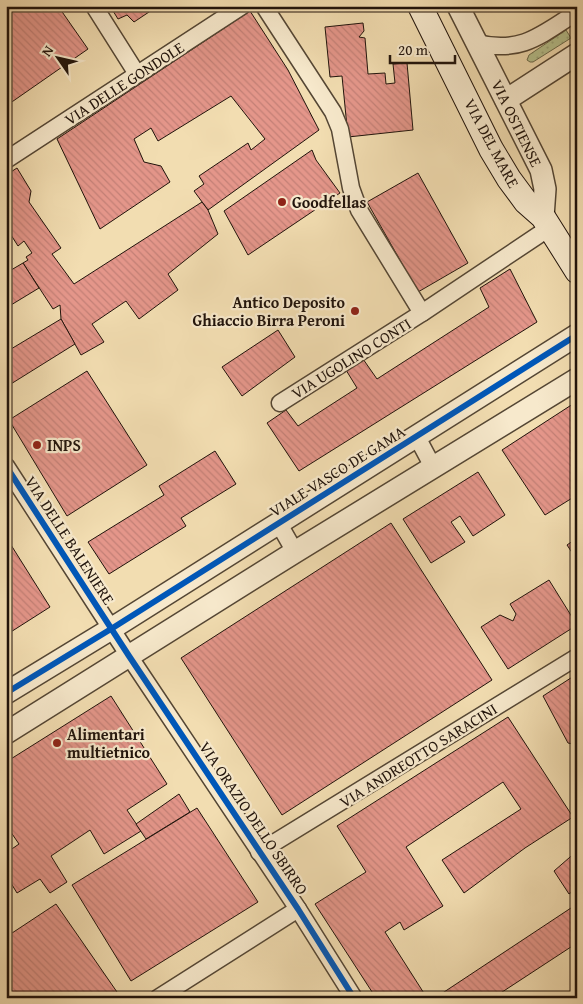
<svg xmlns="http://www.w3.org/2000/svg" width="583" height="1004" font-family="'Gentium Book Plus',serif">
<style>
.grass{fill:url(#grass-dots);stroke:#6c6a4c}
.building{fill:url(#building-back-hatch);stroke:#20130b}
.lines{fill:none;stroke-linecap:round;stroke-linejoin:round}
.minor-casing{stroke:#544634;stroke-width:19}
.tertiary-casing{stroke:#544634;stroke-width:24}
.secondary-casing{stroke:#20130b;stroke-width:26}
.minor{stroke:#f7e9cc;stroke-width:16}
.tertiary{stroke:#f7e9cc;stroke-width:21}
.secondary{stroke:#f7e9cc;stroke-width:24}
.cycleway-casing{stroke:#f7e9cc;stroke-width:9}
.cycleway{stroke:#0057b8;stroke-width:6}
.poi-dot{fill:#8f2418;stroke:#f7e9cc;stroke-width:2}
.labels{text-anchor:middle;stroke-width:4.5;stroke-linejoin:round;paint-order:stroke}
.street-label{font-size:16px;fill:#20130b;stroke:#f7e9cc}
.poi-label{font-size:16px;font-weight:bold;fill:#20130b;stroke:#f7e9cc;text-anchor:start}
</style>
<defs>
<pattern id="grass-dots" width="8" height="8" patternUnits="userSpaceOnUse" patternTransform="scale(1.25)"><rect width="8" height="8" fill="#b7c28e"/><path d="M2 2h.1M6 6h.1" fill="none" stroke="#9da679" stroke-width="1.8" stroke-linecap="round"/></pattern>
<pattern id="building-back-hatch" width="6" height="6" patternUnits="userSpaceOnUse" patternTransform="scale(1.25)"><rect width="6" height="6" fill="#e4968a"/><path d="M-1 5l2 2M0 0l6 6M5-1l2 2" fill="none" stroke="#c38076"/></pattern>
</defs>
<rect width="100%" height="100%" fill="#f2ddb1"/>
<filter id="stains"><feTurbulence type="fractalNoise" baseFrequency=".004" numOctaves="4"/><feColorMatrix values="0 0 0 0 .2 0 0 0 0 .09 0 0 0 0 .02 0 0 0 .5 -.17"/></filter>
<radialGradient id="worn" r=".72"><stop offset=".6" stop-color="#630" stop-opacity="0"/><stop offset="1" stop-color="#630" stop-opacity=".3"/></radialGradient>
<path class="grass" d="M566 30 571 38 533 62H530L527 60 529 55Z"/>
<g class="building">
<path d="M6 6H58L88 49 6 106Z"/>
<path d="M110 6H158L134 22 127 15 118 19Z"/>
<path d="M250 11 288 70 319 130 208 210 194 191 204 184 199 176 248 143 251 150 265 139 231 96 158 141 151 128 134 139 144 162 161 166 170 182 100 229 57 139Z"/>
<path d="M363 23 364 31 359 37 365 38 368 74 385 73 386 84 395 83 393 64 407 63 413 130 348 137 342 76 330 77 325 27Z"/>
<path d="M312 150 316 160 340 193 248 255 224 211Z"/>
<path d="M17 168 31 191 29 202 61 248 52 254 74 284 202 202 208 210 218 234 168 274 178 290 139 319 126 301 92 324 104 342 81 355 61 319 60 305 53 309 23 263 28 260 26 257 32 253 24 241 18 246 11 235 7 239 6 238V175Z"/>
<path d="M418 173 468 263 418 292 367 202Z"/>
<path d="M23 263 39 288 6 308V273Z"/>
<path d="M510 269 537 322 299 471 267 423 286 410 298 426 357 388 346 370 363 359 377 379 489 307 480 288Z"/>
<path d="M61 319 75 344 6 387V352Z"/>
<path d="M278 330 295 357 242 396 222 367Z"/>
<path d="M87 371 147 465 67 516 9 420Z"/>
<path d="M576 402 577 495 545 515 502 450Z"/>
<path d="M215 451 236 484 181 518 186 526 109 574 88 542 164 495 159 486Z"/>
<path d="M478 472 505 515 473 536 460 516 451 522 465 542 431 563 403 519Z"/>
<path d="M391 523 492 680 282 815 181 658Z"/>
<path d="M6 537 50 607 6 635Z"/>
<path d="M577 538V560L567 545Z"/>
<path d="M549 580 577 625 508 669 481 627 500 615 513 621 516 614 510 604Z"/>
<path d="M577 674V745L568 743 543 696Z"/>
<path d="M111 696 167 784 127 810 141 831 104 854 90 830 51 856 67 882 50 893 40 879 17 893 6 875V853L19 844 6 825V762Z"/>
<path d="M508 717 573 817 525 848 464 893 442 860 521 809 503 782 406 847 443 906 404 930 400 922 385 932 427 998H376L315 904 366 872 337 826Z"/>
<path d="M179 794 190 812 146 839 136 824Z"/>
<path d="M197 808 258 902 131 981 72 885Z"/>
<path d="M577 851V888L569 894 554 871Z"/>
<path d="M56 904 117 992 108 998H6V937Z"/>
<path d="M577 904V943L493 998H435Z"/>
</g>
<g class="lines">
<defs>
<g id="minor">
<path d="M94 6 137 74"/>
<path d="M264 6 333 112 340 129 351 188 359 210 422 313"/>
<path d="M477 43C521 54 541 35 577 12"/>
<path d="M6 160 242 6"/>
<path d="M280 403 422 313 549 228"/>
<path d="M417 437 433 467"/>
<path d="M6 466 129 656 298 909 354 998"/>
<path d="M279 524 295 552"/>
<path d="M259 852 577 657"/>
<path d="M158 998 298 909"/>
</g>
<g id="tertiary">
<path d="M458 6 541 170 545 189 543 217"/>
<path d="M506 100 577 54"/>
<path d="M6 693 111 629 577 335"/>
<path d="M6 733 295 552 577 379"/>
</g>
<path id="secondary" d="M420 6 491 149 509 179 526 202 543 217 577 271"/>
</defs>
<use href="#minor" class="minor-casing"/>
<use href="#tertiary" class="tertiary-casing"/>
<use href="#secondary" class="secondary-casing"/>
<use href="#minor" class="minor"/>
<use href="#tertiary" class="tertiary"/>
<use href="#secondary" class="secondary"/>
<defs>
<g id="cycleway">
<path d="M6 466 129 656 298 909 354 998"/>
<path d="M6 693 111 629 577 335"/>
</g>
</defs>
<use href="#cycleway" class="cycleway-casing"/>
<use href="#cycleway" class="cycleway"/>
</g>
<g class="poi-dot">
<circle cx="282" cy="202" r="5"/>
<circle cx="355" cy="311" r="5"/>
<circle cx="37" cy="445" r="5"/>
<circle cx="57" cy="743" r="5"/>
</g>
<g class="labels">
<g class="street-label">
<text transform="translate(124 83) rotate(-33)" y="6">VIA DELLE GONDOLE</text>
<text transform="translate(517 123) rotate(64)" y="6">VIA OSTIENSE</text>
<text transform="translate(492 143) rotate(62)" y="6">VIA DEL MARE</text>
<text transform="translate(351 358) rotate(-32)" y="6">VIA UGOLINO CONTI</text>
<text transform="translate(337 471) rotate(-32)" y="6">VIALE VASCO DE GAMA</text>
<text transform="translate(70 540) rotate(57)" y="6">VIA DELLE BALENIERE</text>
<text transform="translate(418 755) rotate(-32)" y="6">VIA ANDREOTTO SARACINI</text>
<text transform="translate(254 818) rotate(56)" y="6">VIA ORAZIO DELLO SBIRRO</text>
</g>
<g class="poi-label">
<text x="292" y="208">Goodfellas</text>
<text x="345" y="308" text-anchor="end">Antico Deposito<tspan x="345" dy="18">Ghiaccio Birra Peroni</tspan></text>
<text x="47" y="451">INPS</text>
<text x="67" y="740">Alimentari<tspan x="67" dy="18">multietnico</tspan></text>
</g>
</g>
<rect width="583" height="1004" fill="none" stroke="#f2ddb1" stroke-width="25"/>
<rect x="8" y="8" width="568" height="989" fill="none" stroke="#20130b" stroke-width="2.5"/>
<rect x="12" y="12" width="558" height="979" fill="none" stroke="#20130b"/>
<g transform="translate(58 58) rotate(304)" stroke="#f7e9cc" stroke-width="4" paint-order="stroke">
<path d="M0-4L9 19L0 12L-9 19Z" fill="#20130b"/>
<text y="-8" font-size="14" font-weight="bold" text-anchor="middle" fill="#20130b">N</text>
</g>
<path d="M390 55v8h65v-8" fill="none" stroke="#20130b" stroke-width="2.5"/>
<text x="398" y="55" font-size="15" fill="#20130b" stroke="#f7e9cc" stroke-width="4" paint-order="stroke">20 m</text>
<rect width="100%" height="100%" filter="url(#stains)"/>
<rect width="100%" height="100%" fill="url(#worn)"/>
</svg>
